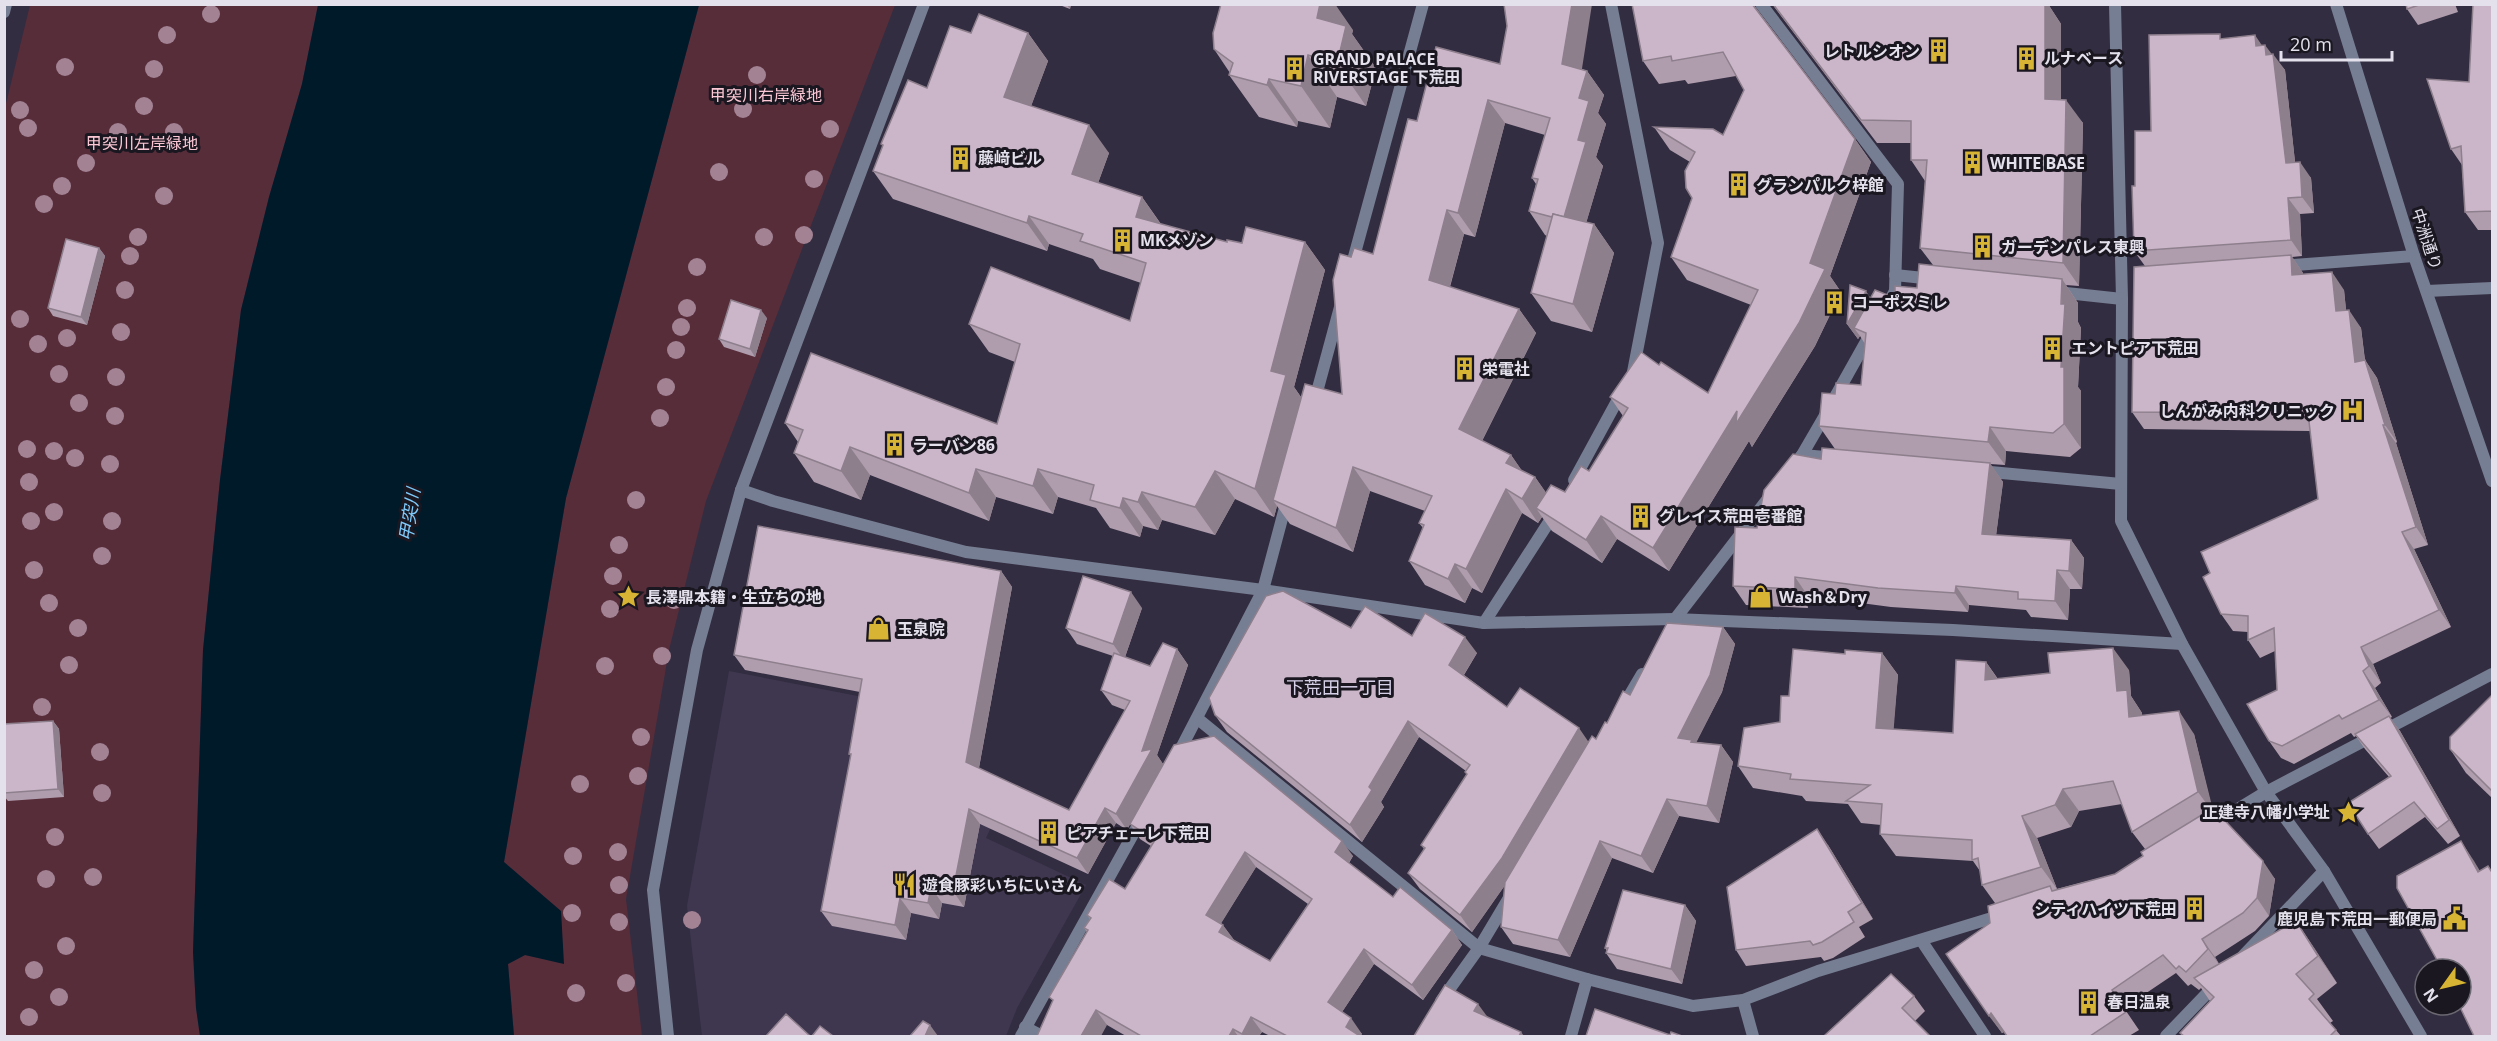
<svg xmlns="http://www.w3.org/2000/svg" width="2497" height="1041" font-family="'Open Sans','Noto Sans JP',sans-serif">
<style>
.built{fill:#3f3750}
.green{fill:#572d3a}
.water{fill:#011a2a}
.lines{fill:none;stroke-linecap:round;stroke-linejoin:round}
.minor{stroke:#767e93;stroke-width:12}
.tertiary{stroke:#767e93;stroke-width:12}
.tree{fill:#a28293}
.wall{fill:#af9dad;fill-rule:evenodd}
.shaded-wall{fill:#8e7f8d}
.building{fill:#cbb6c9;stroke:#8e7f8d;stroke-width:1.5;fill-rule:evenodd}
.labels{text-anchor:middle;stroke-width:6;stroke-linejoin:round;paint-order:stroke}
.poi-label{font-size:16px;font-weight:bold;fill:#e4e1ed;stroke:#1a1720;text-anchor:start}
.park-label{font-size:16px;fill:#fdc8d6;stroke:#1a1720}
.street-label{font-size:16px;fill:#e4e1ed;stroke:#1a1720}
.water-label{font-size:18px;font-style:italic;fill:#7dcafb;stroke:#1a1720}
.neighbourhood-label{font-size:18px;fill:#d6cfe8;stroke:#1a1720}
</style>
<rect width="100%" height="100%" fill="#332d41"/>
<path class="built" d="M729 671 873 699 991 827 986 838 1086 885 1017 1008 1006 1036H702L687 906Z"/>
<g class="green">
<path d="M30 5H318L302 84 269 197 241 310 220 480 203 650 193 952 196 1008 200 1036H4V112Z"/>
<path d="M699 5H895L706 501 669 650 626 899 642 1036H514L508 964 525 955 563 963 561 912 504 862 566 498Z"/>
</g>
<path class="water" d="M318 5H699L566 498 504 862 561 911 564 964 525 955 508 964 514 1036H200L196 1008 193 952 203 650 220 480 241 310 269 197 302 84Z"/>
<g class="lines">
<g class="minor">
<path d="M1611 4 1658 243 1633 372"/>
<path d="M1761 4 1898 184 1895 291 1884 311"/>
<path d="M2115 4 2122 299 2121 521 2182 644 2266 792 2324 871 2421 1036"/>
<path d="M1352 264 1423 4"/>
<path d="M2281 266 2414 256"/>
<path d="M1895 275 1933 279"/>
<path d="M2427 291 2492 288"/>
<path d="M2057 292 2122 299"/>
<path d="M1835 397 1872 331"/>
<path d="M1314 403 1340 307"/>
<path d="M1802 455 1837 458"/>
<path d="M1792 468 1802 455 1827 412"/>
<path d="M1980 471 2121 484"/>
<path d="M1574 480 1623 390"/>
<path d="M741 490 773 501 966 552 1263 590 1484 623 1674 619 1953 630 2182 644"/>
<path d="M1484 623 1556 511"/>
<path d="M1672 623 1770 496"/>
<path d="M1622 708 1642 674"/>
<path d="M1198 719 1479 948 1587 979 1693 1006 1743 1000 1818 971 2005 914"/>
<path d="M1177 756 1263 590 1287 500"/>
<path d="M2210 826 2266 792 2492 674"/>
<path d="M1921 940 1985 1036"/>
<path d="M2243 956 2324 871"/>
<path d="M1743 1000 1753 1036"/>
<path d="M1441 1001 1479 948 1510 896"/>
<path d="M1025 1027 1042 1036"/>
<path d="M1021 1036 1142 818"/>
<path d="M1571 1036 1587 979"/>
<path d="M2166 1036 2217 983"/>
</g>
<g class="tertiary">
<path d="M2336 4 2414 256 2492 481"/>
<path d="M4 12 6 4"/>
<path d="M668 1036 653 890 697 650 741 490 924 4"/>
</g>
</g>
<g class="tree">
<circle cx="211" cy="14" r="9"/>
<circle cx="167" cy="35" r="9"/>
<circle cx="65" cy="67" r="9"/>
<circle cx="154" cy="69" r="9"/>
<circle cx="757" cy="75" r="9"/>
<circle cx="144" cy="106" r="9"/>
<circle cx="743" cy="109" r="9"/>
<circle cx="20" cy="110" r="9"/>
<circle cx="28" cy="128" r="9"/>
<circle cx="830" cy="129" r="9"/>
<circle cx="118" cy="132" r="9"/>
<circle cx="174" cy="132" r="9"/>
<circle cx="86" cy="163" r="9"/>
<circle cx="719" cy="172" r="9"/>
<circle cx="814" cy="179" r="9"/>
<circle cx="62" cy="186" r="9"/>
<circle cx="164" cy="196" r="9"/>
<circle cx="44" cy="204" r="9"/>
<circle cx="804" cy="235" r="9"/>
<circle cx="138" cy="237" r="9"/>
<circle cx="764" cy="237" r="9"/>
<circle cx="130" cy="256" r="9"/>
<circle cx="697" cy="267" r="9"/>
<circle cx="125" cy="290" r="9"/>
<circle cx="687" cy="308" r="9"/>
<circle cx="20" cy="319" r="9"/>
<circle cx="681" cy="327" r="9"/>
<circle cx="121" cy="332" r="9"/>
<circle cx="67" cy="338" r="9"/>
<circle cx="38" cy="344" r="9"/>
<circle cx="676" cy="350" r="9"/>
<circle cx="59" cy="374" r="9"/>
<circle cx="116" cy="377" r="9"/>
<circle cx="666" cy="387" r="9"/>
<circle cx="79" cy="403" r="9"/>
<circle cx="115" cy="416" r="9"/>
<circle cx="660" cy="418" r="9"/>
<circle cx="27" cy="449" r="9"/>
<circle cx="54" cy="451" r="9"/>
<circle cx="75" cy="458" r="9"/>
<circle cx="110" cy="464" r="9"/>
<circle cx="29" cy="482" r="9"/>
<circle cx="636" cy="500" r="9"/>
<circle cx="54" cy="512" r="9"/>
<circle cx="31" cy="521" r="9"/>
<circle cx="112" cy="521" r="9"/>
<circle cx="619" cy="545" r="9"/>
<circle cx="102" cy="556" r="9"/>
<circle cx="34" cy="570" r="9"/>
<circle cx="613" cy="576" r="9"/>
<circle cx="674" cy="600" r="9"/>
<circle cx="49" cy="603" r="9"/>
<circle cx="610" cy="609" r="9"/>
<circle cx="78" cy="628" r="9"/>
<circle cx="662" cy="656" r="9"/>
<circle cx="69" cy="665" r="9"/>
<circle cx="605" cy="666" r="9"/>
<circle cx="42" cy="707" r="9"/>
<circle cx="641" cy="737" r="9"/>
<circle cx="100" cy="752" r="9"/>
<circle cx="638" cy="776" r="9"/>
<circle cx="580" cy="784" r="9"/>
<circle cx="102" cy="793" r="9"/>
<circle cx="55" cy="837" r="9"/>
<circle cx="618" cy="852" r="9"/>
<circle cx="573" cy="856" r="9"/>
<circle cx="93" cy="877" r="9"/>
<circle cx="46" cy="879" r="9"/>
<circle cx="619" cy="885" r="9"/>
<circle cx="572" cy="913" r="9"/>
<circle cx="692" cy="920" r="9"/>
<circle cx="619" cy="922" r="9"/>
<circle cx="66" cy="946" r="9"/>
<circle cx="34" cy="970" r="9"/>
<circle cx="626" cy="983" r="9"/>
<circle cx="576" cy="993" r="9"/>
<circle cx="59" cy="997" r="9"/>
<circle cx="29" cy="1017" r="9"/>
</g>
<g class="wall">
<path d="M1057 4H1071L1070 9Z"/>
<path d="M1753 4 1855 139 1871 162 1830 276 1841 292 1815 346 1752 447 1749 441 1669 571 1617 539 1602 563 1552 531 1542 517 1538 523 1522 513 1482 593 1472 588 1465 603 1425 585 1409 561 1423 528 1419 523 1425 511 1370 491 1353 552 1290 524 1277 506 1274 517 1235 499 1215 535 1162 520 1158 530 1143 526 1140 537 1110 528 1096 508 1058 497 1053 514 996 497 989 521 870 475 861 500 814 482 794 453 798 442 785 423 997 424 1015 362 989 352 969 324 1130 321 1141 283 1100 269 1093 259 1049 244 1047 251 893 199 873 171 883 147 881 144 971 33H1028L1048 61 1031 106 1109 153 1098 183 1142 197 1161 224 1227 242 1242 243 1305 242 1325 270 1294 387 1301 397 1342 394 1351 257 1373 254 1417 121 1500 64 1582 69 1587 71 1604 95 1598 113 1606 124 1596 157 1603 166 1586 223 1594 224 1614 253 1592 332 1551 321 1531 293 1547 236 1545 235 1529 211 1536 184 1532 178 1545 135 1505 123 1475 237 1464 234 1450 287 1519 309 1536 333 1482 441 1511 455 1522 471 1535 477 1546 493 1565 492 1589 471 1623 416 1610 397 1659 365 1708 393 1751 305 1687 280 1671 257 1692 198 1690 162 1670 150 1654 127 1723 135 1744 90 1736 76 1688 84 1685 80 1659 84 1643 61Z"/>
<path d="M1772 4H2048L2061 24V99L2083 123 2079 286 2066 285 2078 303V322L2081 328 2078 387 2081 391V448L2070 457 2006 451 2005 465 1990 464 2003 482 1996 535 2071 540 2084 558 2082 589H2070L2068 620 2031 617 2026 610 1969 605 1968 612 1891 607 1808 596V608L1746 605 1733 586 1757 528 1821 459 1835 449 1819 426 1835 394 1861 385 1865 344 1860 336 1858 339 1847 324 1870 298H1895L1917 288 1933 265 1920 248 1925 181 1911 160V143H1877Z"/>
<path d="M2406 4H2455L2458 12 2418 25 2407 9Z"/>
<path d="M2493 4 2492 230H2478L2465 212 2462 165 2451 149 2469 82Z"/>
<path d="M1353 30 1352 34 1376 68 1366 106 1337 97 1330 128 1298 121 1297 127 1259 117 1229 75 1230 73 1214 49Z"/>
<path d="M2223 39 2262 45 2271 54 2285 70 2295 162 2311 178 2314 213 2300 214 2302 256 2292 257 2303 273V274L2344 290 2346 310 2361 328 2365 360 2377 378 2397 442 2396 443 2428 545 2414 549 2451 627 2373 664 2381 683 2375 688 2392 717 2390 718 2400 731 2460 836 2448 844 2425 817 2379 849 2368 834 2389 777 2365 749 2356 736 2354 737 2351 733 2294 764 2281 758 2269 741 2277 690 2275 651 2260 658 2248 640V632L2233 631 2221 614 2210 573 2318 499 2310 431 2144 429 2132 412 2145 266 2134 251 2135 186 2151 131Z"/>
<path d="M99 248 105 256 87 325 53 316 48 308Z"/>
<path d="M767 318 755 357 724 347 719 339Z"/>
<path d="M1001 571 1012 587 979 768 1069 810 1125 710 1112 705 1101 690 1113 656 1077 644 1066 628 1142 608 1125 657 1150 666 1177 649 1188 665 1157 755 1163 764 1353 856 1349 863 1393 897 1452 930 1462 945 1423 1000 1374 964 1342 1012 1362 1034 1360 1036H1270L1262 1032 1259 1036H1126L1107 1025 1053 1001 1049 997 1087 932 1084 928 1090 919 1087 915 1125 889 1151 846 1140 839 1130 824 1127 830 1116 823 1088 874 980 824 964 907 942 903 939 919 911 913 906 940 832 926 821 911 851 756 849 754 860 692 745 670 734 655ZM1256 867 1308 904 1270 961 1234 940 1221 923Z"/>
<path d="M1723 627 1735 644 1722 692 1696 742 1721 745 1733 762 1719 823 1679 816 1653 873 1612 858 1570 957 1513 944 1501 927 1505 885 1472 932 1420 889 1408 873 1424 849 1421 845 1467 774 1465 772 1466 771 1419 737 1381 802 1384 807 1362 842 1227 732 1215 715 1351 628 1412 636 1477 653 1464 675 1507 707 1589 742 1596 739 1630 695Z"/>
<path d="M1882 653 1898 675 1893 729 1953 733 1986 662 1998 679 2129 670 2131 696 2142 713V715L2194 734 2212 809 2275 879 2269 916 2255 931 2215 957 2219 964 2296 921 2337 983 2317 999 2333 1021 2330 1023 2341 1036H2182L2180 1033 2210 1001 2201 988 2199 990 2191 984 2188 986 2176 973 2124 1008 2139 1030 2129 1036H2007L2004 1032 2002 1033 1946 954 1990 923 1995 903 1982 885 1980 871 1973 861 1896 856 1880 834 1881 825 1861 823 1848 804 1806 801 1802 796 1753 788 1738 766 1780 722 1789 696 1845 654ZM2122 804 2132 832 2145 849 2143 856 2115 874 2053 890 2057 889 2037 838 2071 827 2079 811Z"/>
<path d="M2493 694V799L2466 773 2450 749Z"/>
<path d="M53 721 59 729 64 797 8 801 4 796V724Z"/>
<path d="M1828 845 1873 919 1859 927 1865 937 1833 958 1824 961 1821 957 1746 966 1736 950Z"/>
<path d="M1685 905 1696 921 1682 984 1617 969 1606 953 1607 951 1605 948Z"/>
<path d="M1914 996 1925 1011 1915 1021 1824 1036Z"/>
</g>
<g class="shaded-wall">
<path d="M1066 4H1071L1070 9Z"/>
<path d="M1320 4H1335L1353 30 1352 34 1376 68 1366 106 1337 64 1317 18Z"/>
<path d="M1572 4H1592L1579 88 1562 64Z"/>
<path d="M2045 4H2048L2061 24V122L2045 99Z"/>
<path d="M1028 33 1048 61 1024 125 1004 97Z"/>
<path d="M2255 35 2265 50V45L2274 57 2273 54 2285 70 2297 180 2286 163 2256 46Z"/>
<path d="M1308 55 1337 97 1330 128 1301 86Z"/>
<path d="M1587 71 1604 95 1598 113 1606 124 1596 157 1603 166 1580 244 1563 220 1578 140 1579 98Z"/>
<path d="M1269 79 1298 121 1297 127 1267 85Z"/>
<path d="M1488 100 1505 123 1475 237 1458 213Z"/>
<path d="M2066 100 2083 123 2079 286 2063 263Z"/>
<path d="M1089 125 1109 153 1091 202 1072 174Z"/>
<path d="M1855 139 1871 162 1830 276 1841 292 1815 346 1752 447 1749 441 1669 571 1653 548 1737 411 1810 263Z"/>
<path d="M2300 162 2311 178 2314 213 2302 197Z"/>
<path d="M1142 197 1162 226 1136 217Z"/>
<path d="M2288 198 2300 214 2302 256 2291 240Z"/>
<path d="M1447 210 1464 234 1445 304 1429 280Z"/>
<path d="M1029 216 1049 244 1047 251 1027 223Z"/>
<path d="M1594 224 1614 253 1592 332 1573 304Z"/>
<path d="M1305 242 1325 270 1294 387 1305 403 1273 500 1277 506 1274 517 1255 489 1271 371Z"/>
<path d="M99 248 105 256 87 325 81 317Z"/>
<path d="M2291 255 2303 273 2305 293 2292 275Z"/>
<path d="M2332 272 2344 290 2348 329 2336 311Z"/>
<path d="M2062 279 2078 303V322L2081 328 2078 387 2081 391V448L2064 424 2061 367Z"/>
<path d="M1866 291 1876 307 1854 328 1860 336 1858 339 1847 324Z"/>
<path d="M1519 309 1536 333 1476 453 1459 429Z"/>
<path d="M761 310 767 318 755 357 750 349Z"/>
<path d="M2349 310 2361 328 2367 379 2355 362Z"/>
<path d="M2365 360 2377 378 2397 442 2385 425Z"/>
<path d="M2383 425 2396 443 2428 545 2416 527Z"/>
<path d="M1990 427 2006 451 2005 465 1988 442Z"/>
<path d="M850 447 870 475 861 500 841 471Z"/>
<path d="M1511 455 1527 478 1506 463Z"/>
<path d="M1990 463 2003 482 1994 552 1982 534Z"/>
<path d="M1353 467 1370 491 1353 552 1336 528Z"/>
<path d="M976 469 996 497 989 521 969 493Z"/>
<path d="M1038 469 1058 497 1053 514 1033 486Z"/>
<path d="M1215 471 1235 499 1215 535 1195 507Z"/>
<path d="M1535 477 1552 501 1536 508 1542 517 1538 523 1522 499Z"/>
<path d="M1506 489 1522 513 1482 593 1466 569Z"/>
<path d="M1142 492 1162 520 1158 530 1138 502Z"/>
<path d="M1123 498 1143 526 1140 537 1120 508Z"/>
<path d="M1601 516 1617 539 1602 563 1586 540Z"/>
<path d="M2402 532 2414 549 2451 627 2439 610Z"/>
<path d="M2071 540 2084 558 2082 589 2069 571Z"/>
<path d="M1455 564 1472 588 1465 603 1448 579Z"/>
<path d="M2057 570 2070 589 2068 620 2055 601Z"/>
<path d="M1001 571 1012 587 977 778 966 762Z"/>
<path d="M1795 577 1808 596V608L1795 589Z"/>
<path d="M1956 586 1969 605 1968 612 1955 593Z"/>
<path d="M1131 592 1142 608 1124 660 1113 644Z"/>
<path d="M1723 627 1735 644 1722 692 1695 745 1678 738Z"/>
<path d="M1465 637 1477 653 1460 681 1449 665Z"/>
<path d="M2361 647 2373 664 2381 683 2369 666Z"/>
<path d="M2113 648 2129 670 2131 696 2142 713 2144 739 2129 717 2117 691Z"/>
<path d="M1177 649 1188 665 1157 755 1163 764 1127 830 1116 814 1142 751Z"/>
<path d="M1882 653 1898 675 1892 750 1876 728Z"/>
<path d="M1986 662 2001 684 1985 680Z"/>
<path d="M2363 671 2375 688 2392 717 2379 700Z"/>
<path d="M2179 711 2194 734 2214 814 2198 792Z"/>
<path d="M2389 716 2400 731 2460 836 2449 820Z"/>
<path d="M53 721 59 729 64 797 58 789Z"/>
<path d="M1408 721 1419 737 1381 802 1384 807 1362 842 1350 825 1369 787Z"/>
<path d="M1579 728 1590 744 1513 874 1472 932 1460 915Z"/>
<path d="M1721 745 1733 762 1719 823 1707 806Z"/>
<path d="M2063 789 2079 811 2071 827 2055 805Z"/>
<path d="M1667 799 1679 816 1653 873 1641 856Z"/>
<path d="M1105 808 1116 823 1088 874 1077 858Z"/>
<path d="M969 809 980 824 964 907 953 891Z"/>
<path d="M2022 816 2037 838 2057 889 2041 867Z"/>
<path d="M1817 829 1828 845 1873 919 1862 903Z"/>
<path d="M1342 841 1353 856 1346 867 1335 852Z"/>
<path d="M1600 841 1612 858 1570 957 1558 940Z"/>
<path d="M2461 841 2474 861 2492 891 2478 872Z"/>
<path d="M1245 852 1256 867 1217 930 1206 915Z"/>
<path d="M2263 861 2275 879 2269 916 2257 898Z"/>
<path d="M931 887 942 903 939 919 928 903Z"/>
<path d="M900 898 911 913 906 940 895 925Z"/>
<path d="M1685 905 1696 921 1682 984 1671 969Z"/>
<path d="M2296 921 2315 949 2337 983 2318 956Z"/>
<path d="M1223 925 1234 940 1219 932Z"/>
<path d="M1452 930 1462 945 1423 1000 1412 985Z"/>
<path d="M2202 939 2215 957 2221 967 2208 949Z"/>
<path d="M1364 949 1374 964 1338 1018 1328 1002Z"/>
<path d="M1478 1004 1489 1019 1474 1011Z"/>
<path d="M1096 1010 1107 1025 1101 1036H1081Z"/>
<path d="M1991 1013 2004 1031 2002 1033 1989 1016Z"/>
<path d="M1251 1017 1262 1032 1259 1036H1243L1242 1034Z"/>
<path d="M1351 1018 1362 1034 1360 1036 1346 1027Z"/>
<path d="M930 1025 938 1036H925Z"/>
<path d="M1233 1029 1238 1036H1229Z"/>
<path d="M1521 1032 1524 1036H1519Z"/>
</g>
<g class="building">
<path d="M1221 4H1320L1317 18 1346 26 1337 64 1308 55 1301 86 1269 79 1267 85 1229 75 1233 63 1214 49 1213 33Z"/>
<path d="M1504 4H1572L1562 64 1587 71 1579 98 1589 101 1578 140 1586 142 1564 217 1553 214 1552 217 1529 211 1538 179 1532 178 1550 118 1488 100 1458 213 1447 210 1429 280 1519 309 1459 429 1511 455 1506 463 1535 477 1522 499 1506 489 1466 569 1455 564 1448 579 1409 561 1424 525 1419 523 1432 496 1353 467 1336 528 1273 500 1305 384 1342 394 1333 280 1340 254 1351 257 1354 248 1373 254 1408 119 1417 121 1436 47 1500 64 1507 26Z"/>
<path d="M1632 4H1752L1855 139 1810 263 1825 269 1799 323 1736 424 1737 411 1653 548 1601 516 1586 540 1536 508 1551 485 1565 492 1581 466 1589 471 1628 408 1610 397 1641 352 1659 365 1661 362 1708 393 1758 290 1671 257 1692 198 1686 188 1685 171 1695 152 1654 127 1713 129 1723 135 1744 90 1723 52 1672 61 1671 56 1643 61Z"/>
<path d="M1773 4H2045V99L2066 100 2063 263 1920 248 1927 160H1911V121L1861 120Z"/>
<path d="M2406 4H2422L2407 9Z"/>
<path d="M2473 4H2493V293L2492 211 2465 212 2461 146 2451 149 2427 79 2469 82Z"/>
<path d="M979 14 1028 33 1004 97 1089 125 1072 174 1142 197 1136 217 1227 242V240L1242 243 1246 227 1305 242 1271 371 1286 375 1255 489 1215 471 1195 507 1142 492 1138 502 1123 498 1120 508 1090 500 1094 485 1038 469 1033 486 976 469 969 493 850 447 841 471 794 453 803 430 785 423 811 353 997 424 1020 344 969 324 991 267 1130 321 1146 263 1080 241 1083 234 1029 216 1027 223 873 171 883 145 881 144 908 80 927 88 950 26 971 33Z"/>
<path d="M2220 34V39L2255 35 2256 46 2265 45 2266 55 2273 54 2286 163 2300 162 2302 197 2288 198 2291 240 2134 251 2132 186H2135V131H2151L2149 35Z"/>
<path d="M1553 214 1594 224 1573 304 1531 293Z"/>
<path d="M66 239 99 248 81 317 48 308Z"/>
<path d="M2291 255 2292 275 2332 272 2336 311 2349 310 2355 362 2365 360 2385 425H2383L2416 527 2402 532 2439 610 2361 647 2369 666 2363 671 2379 700 2342 719 2339 715 2282 746 2269 741 2247 704 2277 690 2274 628 2248 640V616L2221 614 2203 577 2210 573 2201 552 2318 499 2308 413 2132 412 2134 267Z"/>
<path d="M1919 264 2062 279 2061 304H2065L2061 367H2064V424L2053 433 1990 427 1988 442 1819 426 1822 393 1835 394 1836 383 1861 385 1866 333 1854 328 1875 290 1895 298V286L1917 288Z"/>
<path d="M1850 285 1866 291 1847 324Z"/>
<path d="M731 300 761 310 750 349 719 339Z"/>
<path d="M1822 448 1990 463 1982 534 2071 540 2069 571 2057 570 2055 601 2018 599V592L1956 586 1955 593 1878 588 1795 577V589L1733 586 1735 527 1757 528 1764 490 1793 454 1821 459Z"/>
<path d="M758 526 1001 571 966 762 1069 810 1130 701 1101 690 1114 653 1150 666 1163 643 1177 649 1142 751 1152 749 1116 814 1105 808 1077 858 969 809 953 891 931 887 928 903 900 898 895 925 821 911 851 754H849L862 679 734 655Z"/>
<path d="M1083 576 1131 592 1113 644 1066 628Z"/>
<path d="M1283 591 1351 628 1365 606 1412 636 1425 613 1465 637 1449 665 1507 707 1520 688 1579 728 1502 858 1460 915 1408 873 1425 848 1421 845 1467 774 1465 772 1470 765 1408 721 1369 787 1372 790 1350 825 1215 715 1209 698 1266 596Z"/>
<path d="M1667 623 1723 627 1710 675 1678 738 1692 740 1691 742 1721 745 1707 806 1667 799 1641 856 1600 841 1558 940 1501 927 1505 882 1592 736 1596 739 1605 722 1607 723 1623 691 1630 695Z"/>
<path d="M2113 648 2117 691 2127 690 2129 717 2179 711 2198 792 2132 832 2113 781 2063 789 2055 805 2022 816 2041 867 1982 885 1978 858 1972 860V840L1880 834 1882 804 1846 801 1870 785 1790 779 1791 774 1738 766 1744 728 1780 722 1781 696H1789L1793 649 1845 654V650L1882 653 1876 728 1953 733 1956 660 1986 662 1985 680 2050 673 2048 653Z"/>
<path d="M2493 694V792L2450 749V737Z"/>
<path d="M2389 716 2449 820 2437 829 2414 802 2368 834 2348 803 2391 776 2355 734Z"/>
<path d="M53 721 58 789 4 793V724Z"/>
<path d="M1214 736 1342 841 1335 852 1393 897 1400 887 1452 930 1412 985 1364 949 1328 1002 1351 1018 1346 1027 1360 1036H1287L1251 1017 1242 1034 1233 1029 1229 1036H1141L1096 1010 1081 1036H1037L1053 1000 1049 997 1088 930 1084 928 1091 918 1087 915 1109 879 1125 889 1155 840 1130 824 1174 745ZM1245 852 1312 899 1270 961 1219 932 1223 925 1206 915Z"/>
<path d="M2213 808 2263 861 2257 898 2243 913 2202 939 2208 949 2186 972 2179 966 2176 969 2163 955 2112 990 2126 1012 2090 1036H2007L1991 1013 1989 1016 1946 954 1990 923 1988 906 2050 886 2052 891 2115 874 2143 856 2141 852Z"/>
<path d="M1817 829 1862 903 1848 912 1854 922 1822 942 1813 945 1810 941 1736 950 1727 887Z"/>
<path d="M2461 841 2478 872 2488 866 2493 874V1036H2474L2459 1005H2461V969H2442L2397 888V876Z"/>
<path d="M1623 890 1685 905 1671 969 1606 953 1608 948H1605Z"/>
<path d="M2296 921 2318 956 2296 974 2314 994 2309 999 2336 1030 2331 1035 2332 1036H2184L2180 1033 2214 997 2194 978Z"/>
<path d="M1891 974 1914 996 1902 1008 1930 1036H1824Z"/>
<path d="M1445 985 1478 1004 1474 1011 1521 1032 1519 1036H1414Z"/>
<path d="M1595 1009 1670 1035 1671 1032 1682 1036H1586Z"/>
<path d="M786 1014 810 1036H766Z"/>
<path d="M923 1021 930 1025 925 1036H910Z"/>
<path d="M820 1026 833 1036H812Z"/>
</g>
<defs>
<symbol id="building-bare" viewBox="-9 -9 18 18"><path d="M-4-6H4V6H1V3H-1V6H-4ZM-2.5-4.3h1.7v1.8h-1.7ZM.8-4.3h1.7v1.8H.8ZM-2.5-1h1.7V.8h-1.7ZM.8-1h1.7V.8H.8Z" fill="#d8b434" stroke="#1a1720" stroke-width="2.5" paint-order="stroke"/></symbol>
<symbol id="hospital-bare" viewBox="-9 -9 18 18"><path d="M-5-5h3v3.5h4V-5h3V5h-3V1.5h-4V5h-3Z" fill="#d8b434" stroke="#1a1720" stroke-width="2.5" paint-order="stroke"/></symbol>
<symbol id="sight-bare" viewBox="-9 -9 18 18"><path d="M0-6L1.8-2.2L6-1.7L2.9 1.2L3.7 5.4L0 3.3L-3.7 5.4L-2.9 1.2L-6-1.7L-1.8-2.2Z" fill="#d8b434" stroke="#1a1720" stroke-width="2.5" paint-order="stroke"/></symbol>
<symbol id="shop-bare" viewBox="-9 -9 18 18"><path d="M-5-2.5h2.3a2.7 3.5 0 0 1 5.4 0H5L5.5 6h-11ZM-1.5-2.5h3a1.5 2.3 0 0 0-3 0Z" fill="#d8b434" stroke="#1a1720" stroke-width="2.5" paint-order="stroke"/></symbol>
<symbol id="restaurant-bare" viewBox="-9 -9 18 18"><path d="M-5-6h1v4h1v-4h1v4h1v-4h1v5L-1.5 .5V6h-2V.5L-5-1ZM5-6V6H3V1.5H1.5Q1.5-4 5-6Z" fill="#d8b434" stroke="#1a1720" stroke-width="2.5" paint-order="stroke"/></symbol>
<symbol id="civic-bare" viewBox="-9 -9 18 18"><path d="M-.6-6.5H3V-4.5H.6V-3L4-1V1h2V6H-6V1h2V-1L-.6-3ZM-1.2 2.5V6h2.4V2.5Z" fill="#d8b434" stroke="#1a1720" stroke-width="2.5" paint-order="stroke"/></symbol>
</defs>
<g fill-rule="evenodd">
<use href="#building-bare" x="1922" y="34" width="33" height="33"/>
<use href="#building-bare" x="2010" y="42" width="33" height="33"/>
<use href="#building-bare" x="1278" y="52" width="33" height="33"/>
<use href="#building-bare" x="944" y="142" width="33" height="33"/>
<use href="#building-bare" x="1956" y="146" width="33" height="33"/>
<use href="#building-bare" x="1722" y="168" width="33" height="33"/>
<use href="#building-bare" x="1106" y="224" width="33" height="33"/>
<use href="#building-bare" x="1966" y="230" width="33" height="33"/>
<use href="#building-bare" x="1818" y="286" width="33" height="33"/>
<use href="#building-bare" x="2036" y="332" width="33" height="33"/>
<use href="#building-bare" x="1448" y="352" width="33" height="33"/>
<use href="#hospital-bare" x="2336" y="394" width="33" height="33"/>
<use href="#building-bare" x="878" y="428" width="33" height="33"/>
<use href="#building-bare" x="1624" y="500" width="33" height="33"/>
<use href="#sight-bare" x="612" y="580" width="33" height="33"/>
<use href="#shop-bare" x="1744" y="580" width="33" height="33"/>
<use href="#shop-bare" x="862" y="612" width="33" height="33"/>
<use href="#sight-bare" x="2332" y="796" width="33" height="33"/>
<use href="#building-bare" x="1032" y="816" width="33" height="33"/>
<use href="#restaurant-bare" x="888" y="868" width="33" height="33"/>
<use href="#building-bare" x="2178" y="892" width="33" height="33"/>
<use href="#civic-bare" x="2438" y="902" width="33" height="33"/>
<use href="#building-bare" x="2072" y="986" width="33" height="33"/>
</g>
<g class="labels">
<g class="poi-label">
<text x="1920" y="57" text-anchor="end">レトルシオン</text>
<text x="2044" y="64">ルナベース</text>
<text x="1313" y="65">GRAND PALACE<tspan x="1313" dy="18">RIVERSTAGE 下荒田</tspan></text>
<text x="978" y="164">藤﨑ビル</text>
<text x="1990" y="169">WHITE BASE</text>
<text x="1756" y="191">グランパルク梓館</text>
<text x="1140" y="246">MKメゾン</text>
<text x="2001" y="253">ガーデンパレス東興</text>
<text x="1852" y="308">コーポスミレ</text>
<text x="2071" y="354">エントピア下荒田</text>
<text x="1482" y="375">栄電社</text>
<text x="2335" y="417" text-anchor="end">しんがみ内科クリニック</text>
<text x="912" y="451">ラーバン86</text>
<text x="1659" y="522">グレイス荒田壱番館</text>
<text x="646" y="603">長澤鼎本籍・生立ちの地</text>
<text x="1779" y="603">Wash＆Dry</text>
<text x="897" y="635">玉泉院</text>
<text x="2330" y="818" text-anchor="end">正建寺八幡小学址</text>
<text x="1066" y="839">ピアチェーレ下荒田</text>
<text x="922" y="891">遊食豚彩いちにいさん</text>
<text x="2177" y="915" text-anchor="end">シティハイツ下荒田</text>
<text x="2437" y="925" text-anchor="end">鹿児島下荒田一郵便局</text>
<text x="2107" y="1008">春日温泉</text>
</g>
<g class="park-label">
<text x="766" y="101">甲突川右岸緑地</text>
<text x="142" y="149">甲突川左岸緑地</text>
</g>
<g class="street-label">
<text transform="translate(2427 239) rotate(72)" y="6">中洲通り</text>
</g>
<g class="water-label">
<text transform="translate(410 515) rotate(-81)" y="6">甲突川</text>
</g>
<g class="neighbourhood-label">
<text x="1340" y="694">下荒田一丁目</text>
</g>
</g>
<rect width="2497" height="1041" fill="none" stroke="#e4e1ed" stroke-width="12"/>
<g transform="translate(2443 987) rotate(236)"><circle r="28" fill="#1a1720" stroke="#6b6872" stroke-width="1.5"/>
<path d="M0-4.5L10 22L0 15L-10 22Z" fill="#d8b434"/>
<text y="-9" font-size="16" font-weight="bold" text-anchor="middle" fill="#e4e1ed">N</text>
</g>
<path d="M2281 51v9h111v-9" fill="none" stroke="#e4e1ed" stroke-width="3"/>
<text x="2290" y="51" font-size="18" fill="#e4e1ed" stroke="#1a1720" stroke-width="4.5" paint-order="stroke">20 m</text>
</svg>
